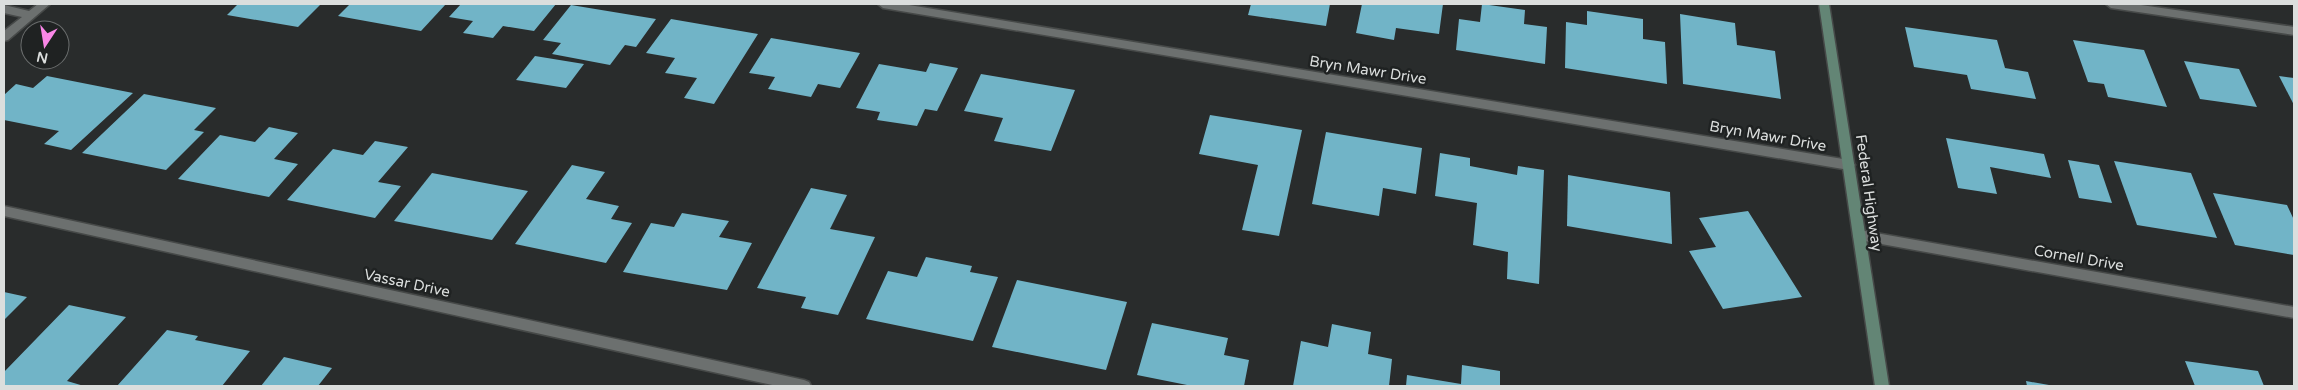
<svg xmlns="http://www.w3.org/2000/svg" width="2298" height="390" font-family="'Varela Round',sans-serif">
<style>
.building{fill:#71b4c7}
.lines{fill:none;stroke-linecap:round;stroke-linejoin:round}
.street-casing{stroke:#464948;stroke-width:3}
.secondary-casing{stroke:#464948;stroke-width:3}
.street{fill:#6c706f;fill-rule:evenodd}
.secondary{fill:#638575;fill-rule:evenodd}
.labels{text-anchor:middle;stroke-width:5;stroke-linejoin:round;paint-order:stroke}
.street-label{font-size:15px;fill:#dbdedd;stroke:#1f2222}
</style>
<rect width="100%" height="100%" fill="#292c2c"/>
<g class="building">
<path d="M238 4H321L298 27 227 15Z"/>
<path d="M350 4H446L421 31 338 16Z"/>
<path d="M461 4H556L534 31 503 26 493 38 463 33 473 21 449 17Z"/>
<path d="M1251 4H1330L1326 26 1248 15Z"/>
<path d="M1362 4H1443L1439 34 1396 28 1394 40 1356 33Z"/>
<path d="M1482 4 1525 10 1524 24 1547 27 1545 64 1456 50 1459 19 1480 22Z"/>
<path d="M571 5 656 19 636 47 625 45 610 65 552 54 561 43 543 40Z"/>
<path d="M1587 11 1643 19V39L1665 42 1667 84 1565 68 1566 22 1587 25Z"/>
<path d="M1680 14 1735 23 1737 45 1775 51 1781 99 1683 84Z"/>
<path d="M671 19 758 34 714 104 684 98 697 78 665 73 675 58 646 53Z"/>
<path d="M1905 27 1997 40 2005 68 2028 72 2036 99 1971 89 1967 75 1914 67Z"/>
<path d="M771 38 860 53 840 88 818 84 811 97 768 89 775 77 749 73Z"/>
<path d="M2073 40 2144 50 2167 107 2108 97 2104 84 2088 82Z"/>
<path d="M535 56 584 64 566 88 516 80Z"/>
<path d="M2184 61 2239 69 2257 107 2200 99Z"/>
<path d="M930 63 958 68 937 111 925 109 917 126 877 120 880 112 856 108 879 64 926 72Z"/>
<path d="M981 74 1075 90 1051 151 994 141 1003 118 964 111Z"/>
<path d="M47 76 133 93 71 150 44 144 59 131 4 120V95L16 84 33 88Z"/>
<path d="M2279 76 2294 78V105Z"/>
<path d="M144 94 216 108 194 130 204 132 166 170 82 153Z"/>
<path d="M1210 115 1302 130 1279 236 1242 230 1258 165 1199 154Z"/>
<path d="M269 127 298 133 274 159 298 164 269 197 178 179 220 135 255 142Z"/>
<path d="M1326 132 1422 148 1416 194 1383 188 1379 216 1312 204Z"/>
<path d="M1946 138 2044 154 2051 178 1990 167 1997 194 1958 188Z"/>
<path d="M375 141 408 147 378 182 401 186 375 218 287 200 333 149 363 155Z"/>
<path d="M1440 153 1470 158V166L1517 175 1518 166 1544 170 1539 284 1507 279 1508 252 1473 245 1477 203 1435 196Z"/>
<path d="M2068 160 2099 165 2112 203 2079 198Z"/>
<path d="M2114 161 2191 173 2217 238 2137 225Z"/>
<path d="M572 165 605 172 586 199 619 206 611 219 632 223 606 263 515 244Z"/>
<path d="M432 173 528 191 492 240 394 221Z"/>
<path d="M1568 175 1670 192 1672 244 1567 226Z"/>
<path d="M811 188 847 195 830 229 875 237 838 315 801 308 806 297 757 288Z"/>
<path d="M2213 193 2287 205 2294 220V255L2235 245Z"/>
<path d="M1748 211 1802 297 1723 309 1689 251 1716 247 1699 218Z"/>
<path d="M682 213 729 221 719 237 752 243 727 290 623 272 651 223 674 227Z"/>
<path d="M926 257 972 266 970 272 998 277 973 341 866 319 888 271 917 277Z"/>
<path d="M1017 280 1127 302 1106 370 992 347Z"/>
<path d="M4 292 27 297 4 320Z"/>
<path d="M69 305 126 317 67 381 84 386H4V372Z"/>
<path d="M1152 323 1228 338 1224 355 1249 360 1244 386H1192L1137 375Z"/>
<path d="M1332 324 1371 332 1368 354 1392 359 1389 386H1293L1301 341 1328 347Z"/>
<path d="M167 330 198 336 195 340 250 351 222 386H117Z"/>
<path d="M284 357 332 368 318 386H261Z"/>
<path d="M2185 361 2258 371 2264 386H2195Z"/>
<path d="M1462 365 1500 371V386H1406L1407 375 1461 384Z"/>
<path d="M2026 381 2049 385V386H2027Z"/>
</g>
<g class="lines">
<defs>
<g id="street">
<path d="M38 4H50L8 40 4 41V31L22 17 4 13V5L29 11Z"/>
<path d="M878 4H903L1849 160 1855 165 1849 170 883 8Z"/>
<path d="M2106 4H2134L2294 27V35L2111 8Z"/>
<path d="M4 206 804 380 809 382 811 386H777L4 216Z"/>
<path d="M1859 230 2294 307V318L1859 240 1854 239 1853 235 1854 231Z"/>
</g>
<path id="secondary" d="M1819 4H1829L1889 386H1875Z"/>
</defs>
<use href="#street" class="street-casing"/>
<use href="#secondary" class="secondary-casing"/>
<use href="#street" class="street"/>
<use href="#secondary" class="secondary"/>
</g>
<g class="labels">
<g class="street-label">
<text transform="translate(1368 70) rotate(9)" y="5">Bryn Mawr Drive</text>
<text transform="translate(1768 136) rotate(10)" y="5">Bryn Mawr Drive</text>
<text transform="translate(1869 193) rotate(82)" y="5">Federal Highway</text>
<text transform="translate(2079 258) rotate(10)" y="5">Cornell Drive</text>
<text transform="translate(407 283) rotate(12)" y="5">Vassar Drive</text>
</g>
</g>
<rect width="2298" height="390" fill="none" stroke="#dbdedd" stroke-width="10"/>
<g transform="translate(45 45) rotate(192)"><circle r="24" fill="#1f2222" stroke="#6a6d6d"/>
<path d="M0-4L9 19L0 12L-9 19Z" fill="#fa87e7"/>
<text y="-8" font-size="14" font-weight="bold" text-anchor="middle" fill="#dbdedd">N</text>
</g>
</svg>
